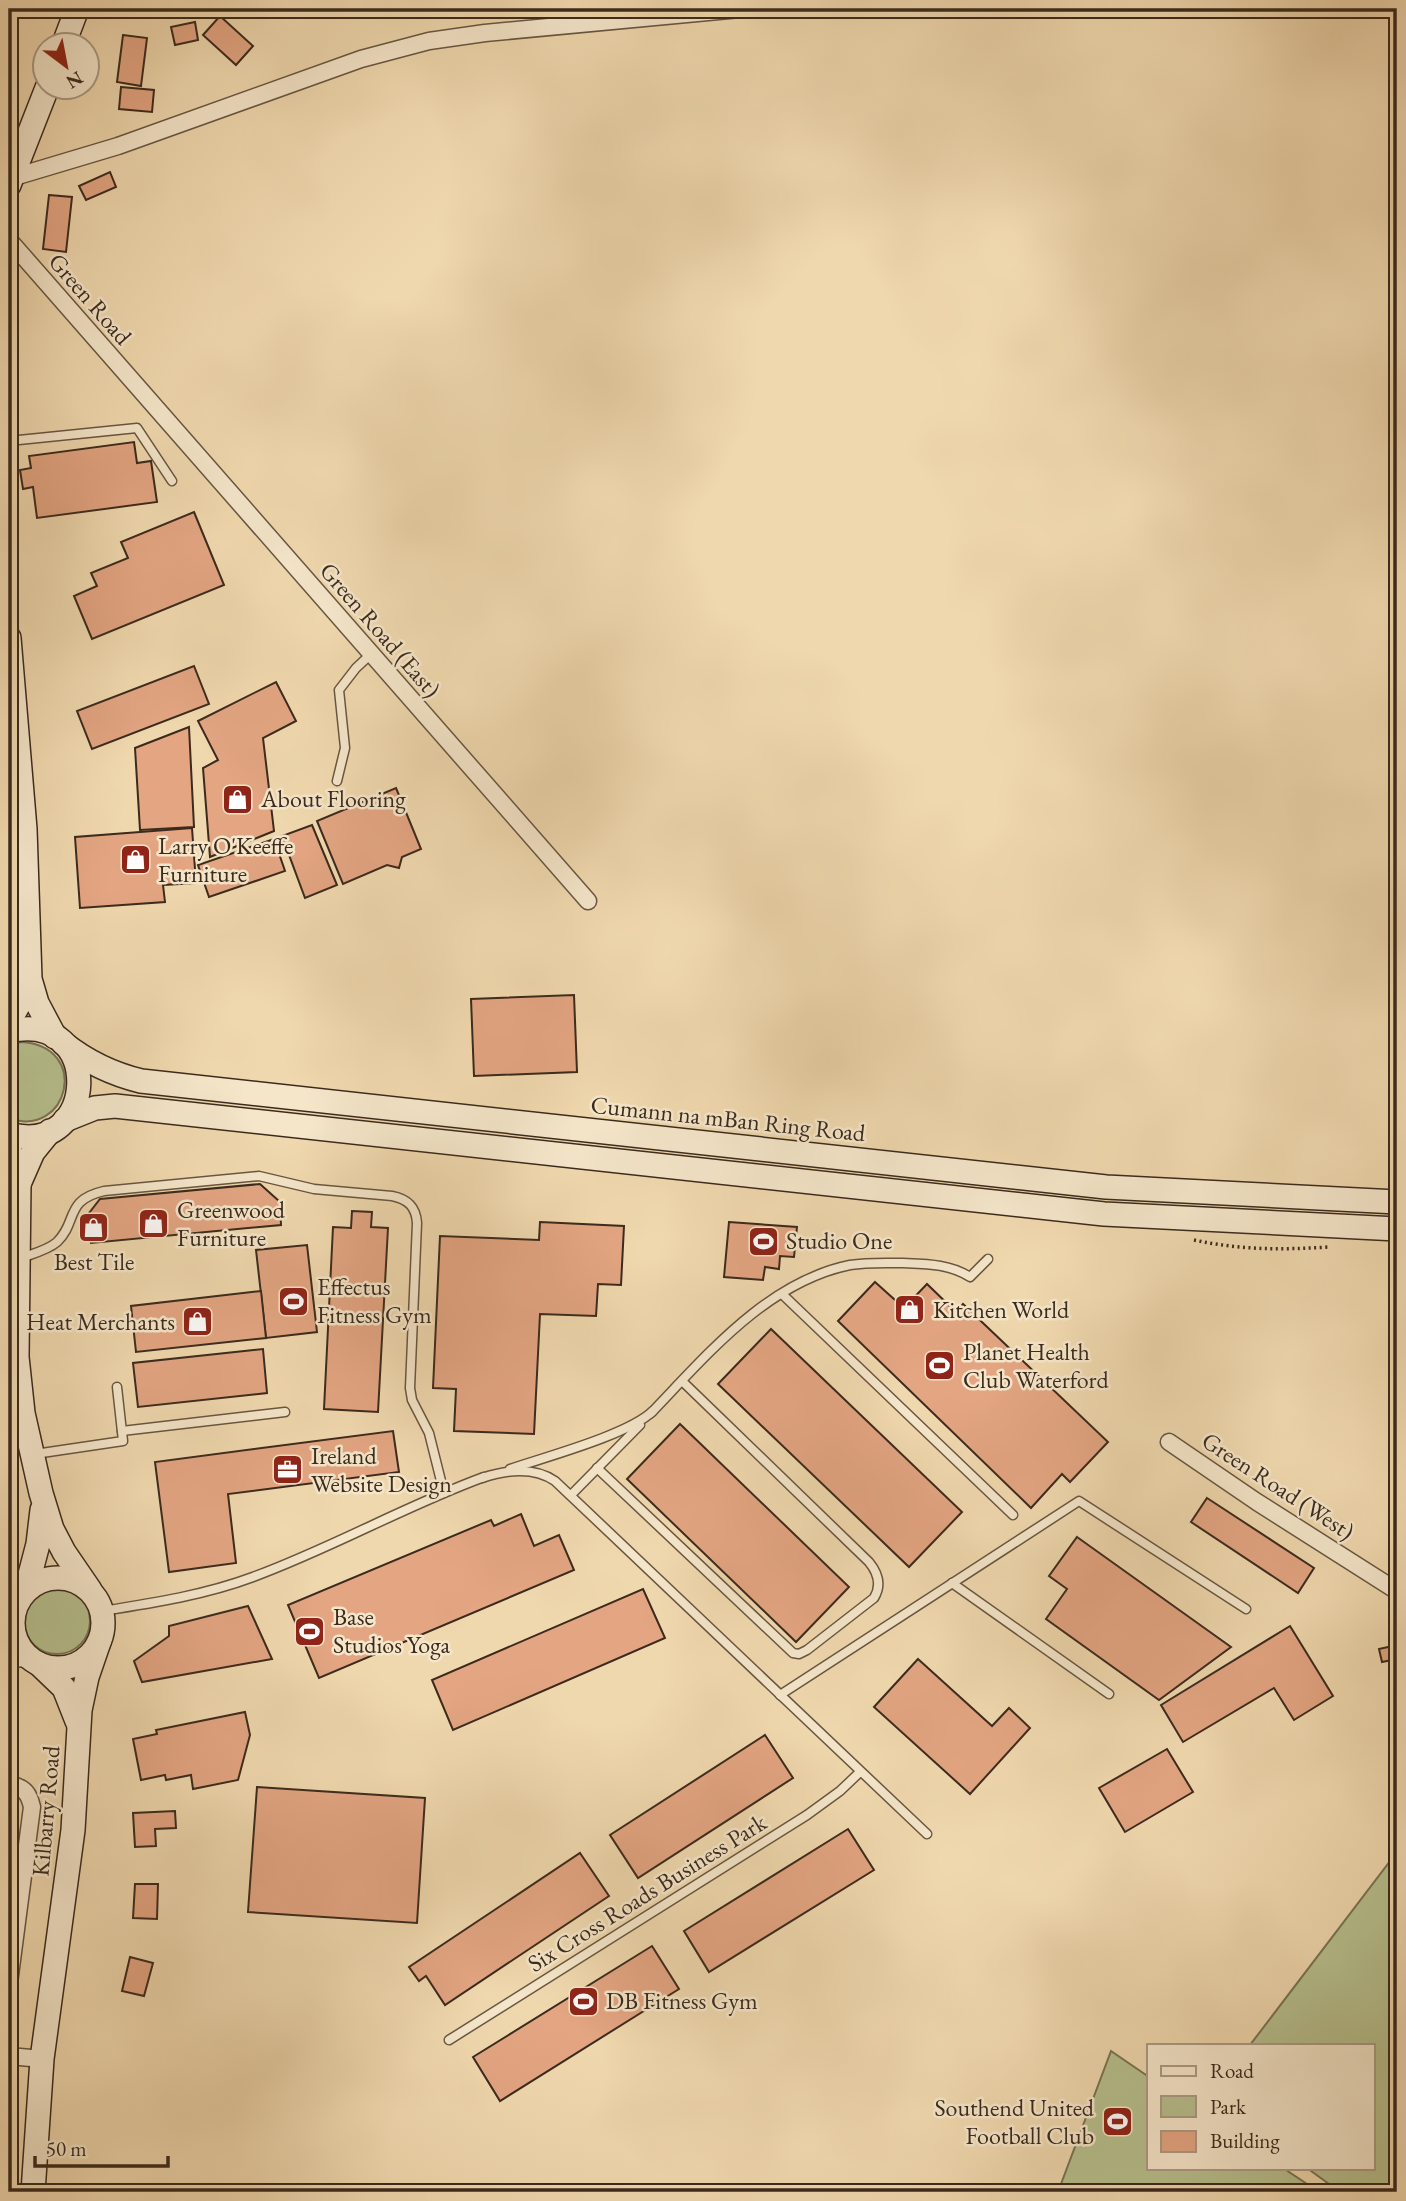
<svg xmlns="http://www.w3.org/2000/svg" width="1406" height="2201" font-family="'EB Garamond',serif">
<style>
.green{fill:#b6bf8d;stroke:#787455;stroke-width:2}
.building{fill:#e3a582;stroke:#3b2a1d;stroke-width:2}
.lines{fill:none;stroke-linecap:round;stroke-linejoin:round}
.lane-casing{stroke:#685641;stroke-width:11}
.street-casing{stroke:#685641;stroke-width:19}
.secondary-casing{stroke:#3b2a1d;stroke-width:26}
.path{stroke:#3b2a1d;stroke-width:3.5;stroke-dasharray:2 3.5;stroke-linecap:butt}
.lane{stroke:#f5e6ca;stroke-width:8}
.street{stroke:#f5e6ca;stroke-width:16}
.secondary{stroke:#f5e6ca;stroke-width:23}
.labels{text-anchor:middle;stroke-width:5;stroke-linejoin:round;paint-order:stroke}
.street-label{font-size:24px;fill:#3b2a1d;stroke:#f5e6ca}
.poi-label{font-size:24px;fill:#3b2a1d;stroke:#f5e6ca;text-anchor:start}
</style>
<rect width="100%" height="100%" fill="#f0d8ae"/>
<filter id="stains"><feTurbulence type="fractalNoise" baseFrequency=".00286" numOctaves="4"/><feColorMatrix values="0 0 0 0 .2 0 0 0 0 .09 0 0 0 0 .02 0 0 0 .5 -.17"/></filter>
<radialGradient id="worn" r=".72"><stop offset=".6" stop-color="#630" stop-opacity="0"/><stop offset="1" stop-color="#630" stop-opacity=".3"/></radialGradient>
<g class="green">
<path d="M21 1042C92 1046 68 1140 9 1118V1045Z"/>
<circle cx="57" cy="1621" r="33"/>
<path d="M1397 1852V2192H1340L1307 2168H1373V2045H1250Z"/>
<path d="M1111 2051 1149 2077V2168H1283L1319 2192H1058Z"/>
</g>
<g class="building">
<path d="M220 16 253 46 236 65 203 35Z"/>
<path d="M195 22 198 40 175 45 171 27Z"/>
<path d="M123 35 147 38 141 86 117 82Z"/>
<path d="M121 87 154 90 152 112 119 109Z"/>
<path d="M110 172 116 187 86 200 79 186Z"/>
<path d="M49 195 72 197 66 252 43 249Z"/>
<path d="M134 442 137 463 151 461 157 502 37 518 33 487 23 489 20 470 31 468 29 456Z"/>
<path d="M194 512 224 585 92 639 74 596 97 586 91 573 128 558 121 542Z"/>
<path d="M194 666 209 704 92 749 77 711Z"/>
<path d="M276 682 296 721 263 738 274 831 210 857 203 768 218 760 198 721Z"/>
<path d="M189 727 194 827 140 830 135 748Z"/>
<path d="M396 788 421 849 402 857 399 868 387 865 343 884 317 821Z"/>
<path d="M312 825 337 885 305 898 282 836Z"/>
<path d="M192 828 196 883 163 885 165 902 80 908 75 837Z"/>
<path d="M274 839 285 871 209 897 198 865Z"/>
<path d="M574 995 577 1072 474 1076 471 999Z"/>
<path d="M260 1184 280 1202 281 1225 91 1243 86 1217 100 1199Z"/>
<path d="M352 1211 372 1212 371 1227 388 1228 378 1412 324 1409 333 1227 351 1228Z"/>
<path d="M540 1222 624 1226 621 1285 598 1284 596 1316 540 1314 534 1434 454 1431 456 1389 433 1388 440 1236 539 1240Z"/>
<path d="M729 1222 797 1227 794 1257 780 1256 779 1269 765 1267 763 1280 724 1277Z"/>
<path d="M307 1245 317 1332 266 1338 256 1250Z"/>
<path d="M875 1282 904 1308 927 1284 956 1312 963 1304 1108 1442 1070 1482 1062 1474 1031 1508 838 1321Z"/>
<path d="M261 1291 266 1338 136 1352 131 1306Z"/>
<path d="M771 1329 962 1512 909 1567 718 1384Z"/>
<path d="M263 1349 267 1393 138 1407 133 1363Z"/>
<path d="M680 1424 849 1587 796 1642 627 1479Z"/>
<path d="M393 1431 399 1472 228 1494 236 1563 169 1572 155 1462Z"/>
<path d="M1207 1498 1314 1568 1298 1593 1191 1522Z"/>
<path d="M521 1514 534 1546 559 1535 574 1570 319 1678 288 1605 491 1520 494 1526Z"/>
<path d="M1077 1537 1231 1647 1159 1700 1046 1619 1067 1589 1049 1576Z"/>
<path d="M643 1589 665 1638 453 1730 432 1680Z"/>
<path d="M248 1606 272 1659 142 1682 134 1661 169 1636V1626Z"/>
<path d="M1290 1626 1333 1696 1294 1720 1274 1688 1183 1742 1161 1705Z"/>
<path d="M1397 1645V1659L1382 1662 1379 1649Z"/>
<path d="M918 1659 992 1726 1009 1708 1030 1728 970 1794 874 1707Z"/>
<path d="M245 1712 250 1735 238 1780 193 1789 191 1775 166 1780 165 1775 141 1780 133 1739 157 1734 156 1730Z"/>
<path d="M765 1735 793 1778 638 1878 610 1835Z"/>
<path d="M1167 1749 1193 1792 1125 1832 1099 1788Z"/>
<path d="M257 1787 425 1798 417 1923 248 1912Z"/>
<path d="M175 1811 176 1828 155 1829 156 1846 135 1847 133 1813Z"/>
<path d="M848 1829 874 1870 709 1972 684 1931Z"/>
<path d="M580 1853 609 1896 445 2005 426 1976 419 1981 409 1967Z"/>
<path d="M135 1884H158L157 1919 133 1918Z"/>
<path d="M652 1946 679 1989 500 2101 473 2057Z"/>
<path d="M130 1957 153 1963 144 1996 122 1991Z"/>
</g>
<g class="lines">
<defs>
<g id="lane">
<path d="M9 441 137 428 172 481"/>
<path d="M337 781 345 748 339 690 356 668 371 654"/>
<path d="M21 1258C32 1254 48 1250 57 1242 78 1222 64 1200 104 1191L259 1176 314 1189 392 1196C408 1199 416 1207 417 1223L410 1388 412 1400 429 1433 444 1493"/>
<path d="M782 1294 1013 1515"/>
<path d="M651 1413C707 1355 767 1282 850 1265 868 1262 886 1263 903 1263 927 1264 950 1264 970 1277L988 1259"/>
<path d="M122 1431 285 1412"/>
<path d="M35 1454 123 1441 117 1387"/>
<path d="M597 1468 793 1653 799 1654 807 1650 874 1598C882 1585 878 1573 869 1562L682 1381"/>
<path d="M510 1469C545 1457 628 1435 653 1411"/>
<path d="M482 1478C506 1470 533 1466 555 1481L927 1834"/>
<path d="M571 1495 640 1425"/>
<path d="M952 1583 1109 1694"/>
<path d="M102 1611C153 1603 205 1595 253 1577 332 1548 405 1506 484 1477"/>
<path d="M780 1695 1079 1501 1246 1609"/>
<path d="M449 2040 807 1815 840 1791 860 1772"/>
</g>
<g id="street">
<path d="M11 178 118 146 361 59 429 41 485 33 740 9"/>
<path d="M9 240 588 901"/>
<path d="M1169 1442 1257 1502 1397 1591"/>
<path d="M9 1619 13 1613"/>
<path d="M9 1659 29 1658"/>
<path d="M9 1983 32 1807C29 1794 25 1788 12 1785"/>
<path d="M9 2056 42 2059"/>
</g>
<g id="secondary">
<path d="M63 46 77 9"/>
<path d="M9 185 47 88"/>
<path d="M9 638 25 829 30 979 37 1003 55 1037"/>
<path d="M9 1022 23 997 28 974"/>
<path d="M9 1031C105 1009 99 1159 9 1134"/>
<path d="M63 1043C87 1062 112 1074 141 1081L1106 1187 1397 1202"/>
<path d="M65 1120 95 1108 115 1106 1104 1214 1397 1229"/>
<path d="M9 1146 19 1184 17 1357 23 1413 41 1493 52 1529 64 1552 90 1590"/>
<path d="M19 1184 33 1152 50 1131"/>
<circle cx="58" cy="1623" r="45"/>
<path d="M26 1590 38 1544 42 1510"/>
<path d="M39 1664 64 1688 77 1721"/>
<path d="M33 2192 42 2059 73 1830 80 1710 87 1677 99 1642"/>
</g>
</defs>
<use href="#lane" class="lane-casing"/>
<use href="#street" class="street-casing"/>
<use href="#secondary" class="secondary-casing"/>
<path class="path" d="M1194 1240C1240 1250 1281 1250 1329 1247"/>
<use href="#lane" class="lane"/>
<use href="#street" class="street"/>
<use href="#secondary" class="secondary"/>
</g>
<defs>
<symbol id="shop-square" viewBox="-11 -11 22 22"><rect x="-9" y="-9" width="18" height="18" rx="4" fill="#8f2418" stroke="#f5e6ca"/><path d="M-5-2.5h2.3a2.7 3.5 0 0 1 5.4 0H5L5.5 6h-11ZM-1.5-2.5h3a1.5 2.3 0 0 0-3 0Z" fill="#fff"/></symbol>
<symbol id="stadium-square" viewBox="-11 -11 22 22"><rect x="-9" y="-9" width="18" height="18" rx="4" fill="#8f2418" stroke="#f5e6ca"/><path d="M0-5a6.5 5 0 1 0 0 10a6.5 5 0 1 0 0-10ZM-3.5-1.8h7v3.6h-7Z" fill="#fff"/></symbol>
<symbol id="office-square" viewBox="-11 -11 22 22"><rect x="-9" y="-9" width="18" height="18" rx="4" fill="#8f2418" stroke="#f5e6ca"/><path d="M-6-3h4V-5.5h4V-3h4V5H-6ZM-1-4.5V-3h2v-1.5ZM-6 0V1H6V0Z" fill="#fff"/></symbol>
</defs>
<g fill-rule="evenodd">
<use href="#shop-square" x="220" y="782" width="35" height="35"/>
<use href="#shop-square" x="118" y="842" width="35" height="35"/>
<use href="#shop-square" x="136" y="1206" width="35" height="35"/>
<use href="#shop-square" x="76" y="1210" width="35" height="35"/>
<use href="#stadium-square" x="746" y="1224" width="35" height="35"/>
<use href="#stadium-square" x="276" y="1284" width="35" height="35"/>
<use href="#shop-square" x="892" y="1292" width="35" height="35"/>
<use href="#shop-square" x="180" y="1304" width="35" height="35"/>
<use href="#stadium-square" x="922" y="1348" width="35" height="35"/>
<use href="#office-square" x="270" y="1452" width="35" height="35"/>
<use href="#stadium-square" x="292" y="1614" width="35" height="35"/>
<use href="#stadium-square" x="566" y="1984" width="35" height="35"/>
<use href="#stadium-square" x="1100" y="2104" width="35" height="35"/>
</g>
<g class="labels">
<g class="street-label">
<text transform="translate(90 299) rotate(49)" y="8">Green Road</text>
<text transform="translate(380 630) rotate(49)" y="8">Green Road (East)</text>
<text transform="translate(728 1119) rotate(6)" y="8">Cumann na mBan Ring Road</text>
<text transform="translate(1278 1486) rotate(33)" y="8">Green Road (West)</text>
<text transform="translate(46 1811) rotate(-85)" y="8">Kilbarry Road</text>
<text transform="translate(647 1893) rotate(-32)" y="8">Six Cross Roads Business Park</text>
</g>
<g class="poi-label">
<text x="261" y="807">About Flooring</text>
<text x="158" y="854">Larry O'Keeffe<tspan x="158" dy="28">Furniture</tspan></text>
<text x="177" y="1218">Greenwood<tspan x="177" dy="28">Furniture</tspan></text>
<text x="786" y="1249">Studio One</text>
<text x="94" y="1270" text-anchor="middle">Best Tile</text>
<text x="317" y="1295">Effectus<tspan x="317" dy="28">Fitness Gym</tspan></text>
<text x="933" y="1318">Kitchen World</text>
<text x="175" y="1330" text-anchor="end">Heat Merchants</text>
<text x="963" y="1360">Planet Health<tspan x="963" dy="28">Club Waterford</tspan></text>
<text x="311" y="1464">Ireland<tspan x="311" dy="28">Website Design</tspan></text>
<text x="333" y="1625">Base<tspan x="333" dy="28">Studios Yoga</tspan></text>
<text x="606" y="2009">DB Fitness Gym</text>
<text x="1094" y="2116" text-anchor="end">Southend United<tspan x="1094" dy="28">Football Club</tspan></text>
</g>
</g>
<rect width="1406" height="2201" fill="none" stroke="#f0d8ae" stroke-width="35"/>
<rect x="10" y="10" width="1385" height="2180" fill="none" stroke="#3b2a1d" stroke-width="3.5"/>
<rect x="18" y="18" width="1371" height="2166" fill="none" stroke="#3b2a1d" stroke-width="2"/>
<rect x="1147" y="2044" width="228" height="126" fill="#f5e6ca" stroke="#ab9b85" stroke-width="2"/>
<rect x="1161" y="2066" width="35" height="10" fill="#f5e6ca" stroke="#ab9b85" stroke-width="2"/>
<text x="1210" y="2078" font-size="21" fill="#3b2a1d">Road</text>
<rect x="1161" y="2096" width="35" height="21" fill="#b6bf8d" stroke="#ab9b85" stroke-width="2"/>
<text x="1210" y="2114" font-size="21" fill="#3b2a1d">Park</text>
<rect x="1161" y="2131" width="35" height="21" fill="#e3a582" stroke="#ab9b85" stroke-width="2"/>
<text x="1210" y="2148" font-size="21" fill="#3b2a1d">Building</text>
<g transform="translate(66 66) rotate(148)"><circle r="33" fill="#f5e6ca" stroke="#ab9b85" stroke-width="2"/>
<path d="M0-5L12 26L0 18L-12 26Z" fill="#8f2418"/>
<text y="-10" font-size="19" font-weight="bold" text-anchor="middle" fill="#3b2a1d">N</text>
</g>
<path d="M35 2156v10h133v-10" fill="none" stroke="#3b2a1d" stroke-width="3.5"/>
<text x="46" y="2156" font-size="21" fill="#3b2a1d" stroke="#f5e6ca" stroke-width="5" paint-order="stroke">50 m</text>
<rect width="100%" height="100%" filter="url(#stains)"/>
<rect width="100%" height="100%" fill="url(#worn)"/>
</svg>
